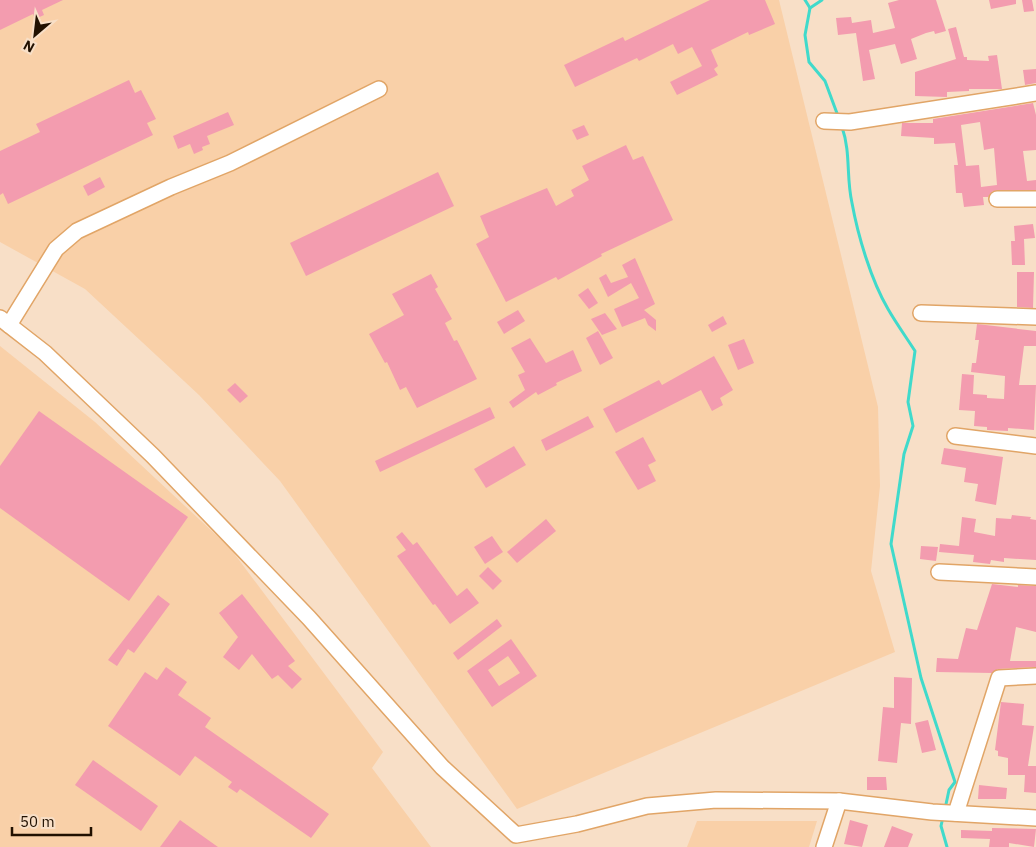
<svg xmlns="http://www.w3.org/2000/svg" width="1036" height="847" font-family="'IBM Plex Sans',sans-serif">
<style>
.built{fill:#f9d0a8}
.lines{fill:none;stroke-linecap:round;stroke-linejoin:round}
.stream{stroke:#40dacb;stroke-width:3}
.building{fill:#f39caf;fill-rule:evenodd}
.minor-casing{stroke:#e1a567;stroke-width:18}
.minor{stroke:#fff;stroke-width:15}
</style>
<rect width="100%" height="100%" fill="#f8dfc7"/>
<g class="built">
<path d="M0 0H779L878 407 880 486 871 571 895 652 517 809 280 481 199 395 85 289 0 242Z"/>
<path d="M0 346 95 422 230 548 383 752 372 768 431 847H0Z"/>
<path d="M697 821H817L809 847H687Z"/>
</g>
<g class="lines">
<g class="stream">
<path d="M805 0 810 8"/>
<path d="M822 0 810 8 805 35 809 62 825 81 838 116"/>
<path d="M842 127C851 153 846 177 852 203 858 236 871 280 888 309 896 323 906 337 915 351L908 402 913 426 904 454 891 544 921 678 955 782 949 790 945 809"/>
<path d="M943 817 941 826 947 847"/>
</g>
</g>
<g class="building">
<path d="M0 0H63L42 10 44 15 35 19 33 14 0 30Z"/>
<path d="M710 0H765L775 24 749 35 748 32 711 50 718 66 714 69 718 75 677 95 670 82 702 66 692 47 678 54 673 44 639 61 637 58 575 87 564 65 623 37 625 41Z"/>
<path d="M899 0H936L946 31 935 34 934 31 926 33 911 39 917 59 901 64 895 44 869 50 875 79 863 81 856 33 838 35 836 18 851 17 852 23 871 20 873 33 895 28 888 3Z"/>
<path d="M989 0H1016V4L991 9Z"/>
<path d="M1022 0H1032L1034 11 1024 12Z"/>
<path d="M956 27 964 57H967V60L989 61 988 56 997 55 1002 89H969V91L947 92V97L915 96V72L956 59 948 29Z"/>
<path d="M1036 69V83L1025 85 1023 70Z"/>
<path d="M129 80 135 93 141 90 156 119 147 123 153 135 8 204 3 193 0 195V151L40 132 36 124Z"/>
<path d="M1033 103 1036 115V150L1023 151 1027 181 1036 180V190L993 191 988 197H983L984 205 964 207 962 193H956L954 165H958L955 143 934 144V138L901 136 902 123H933V119ZM980 122 984 150 994 148 997 185 981 187 979 165 966 166 961 125Z"/>
<path d="M228 112 234 125 207 136 210 144 202 147 203 150 194 154 190 144 178 149 173 136Z"/>
<path d="M584 125 589 135 577 140 572 130Z"/>
<path d="M626 145 633 160 643 156 673 220 601 254 602 256 558 280 556 277 506 302 476 244 489 237 480 216 547 188 556 206 574 196 571 190 589 180 582 166Z"/>
<path d="M438 172 454 206 306 276 290 243Z"/>
<path d="M100 177 105 187 88 196 83 186Z"/>
<path d="M1033 224 1035 238 1024 239 1025 265H1012L1011 241H1015L1014 226Z"/>
<path d="M635 258 655 304 644 310 656 320V331L648 325 645 318 622 327 614 309 639 298 631 283 608 297 599 278 606 274 611 283 628 277 622 265Z"/>
<path d="M1017 272H1034L1033 308 1017 307Z"/>
<path d="M431 274 438 287 435 289 452 319 445 323 454 341 457 340 477 379 417 408 406 387 400 390 387 362 385 363 369 334 404 315 392 294Z"/>
<path d="M588 288 598 303 589 309 578 295Z"/>
<path d="M518 310 525 321 504 334 497 322Z"/>
<path d="M605 313 617 329 602 335 591 319Z"/>
<path d="M723 316 727 324 712 332 708 325Z"/>
<path d="M977 324 1036 331V346H1024L1019 385H1036L1034 430 1008 428V431L987 430V427L974 426 975 411 959 410 962 374 974 375 973 394 987 395V398L1004 399 1005 376 971 372 972 363H976L979 340H975Z"/>
<path d="M598 331 613 358 600 365 586 338Z"/>
<path d="M530 338 546 363 573 350 582 371 556 383 557 385 538 395 536 392 513 408 509 402 525 390 518 375 525 372 511 348Z"/>
<path d="M744 339 754 363 738 370 728 345Z"/>
<path d="M714 356 733 390 720 398 723 405 712 411 701 390 616 433 603 409 659 380 662 385Z"/>
<path d="M235 383 248 396 240 403 227 390Z"/>
<path d="M490 407 495 418 380 472 375 461Z"/>
<path d="M39 411 188 517 129 601 0 508V466Z"/>
<path d="M588 416 594 427 546 451 541 440Z"/>
<path d="M643 437 656 461 648 465 656 481 638 490 615 452Z"/>
<path d="M514 446 526 465 486 488 474 469Z"/>
<path d="M944 448 1003 457 996 505 975 501 978 484 964 482 966 468 941 464Z"/>
<path d="M1012 515 1031 517 1030 519 1036 520V560L1004 558V562L991 560 990 564 973 562 974 555 939 552 940 544 959 546 962 517 976 519 974 532 995 536 996 518 1011 519Z"/>
<path d="M546 519 556 531 517 563 507 552Z"/>
<path d="M402 532 413 545 417 542 457 596 467 588 479 603 450 624 435 604 433 605 397 556 406 550 396 537Z"/>
<path d="M492 536 503 552 485 564 474 547Z"/>
<path d="M921 546 938 547 936 561 920 559Z"/>
<path d="M488 567 502 581 493 590 479 576Z"/>
<path d="M992 584 1018 587V585L1036 586V632L1016 627 1010 661H1036V667L998 669 992 673 936 672 937 658 958 659 966 628 977 630Z"/>
<path d="M242 594 295 661 288 666 302 679 292 689 278 675 272 679 252 654 239 670 223 657 238 637 219 613Z"/>
<path d="M158 595 170 604 134 653 128 649 117 666 108 660Z"/>
<path d="M497 619 502 626 458 660 453 653Z"/>
<path d="M511 639 537 676 492 707 467 671ZM508 656 520 673 499 686 488 670Z"/>
<path d="M166 667 187 682 178 695 211 718 205 727 329 814 311 838 240 789 237 793 228 787 232 782 195 756 180 776 108 726 145 672 157 680Z"/>
<path d="M894 677 912 678 911 724 901 723 897 763 878 761 883 707 894 708Z"/>
<path d="M1001 702 1024 704 1022 725 1034 726 1028 766H1036V793L1024 792 1025 775H1008V758L998 756V751L995 750Z"/>
<path d="M928 720 936 750 922 753 915 723Z"/>
<path d="M93 760 158 806 141 831 75 785Z"/>
<path d="M867 777H886L887 790H867Z"/>
<path d="M979 785 1007 788 1006 799H978Z"/>
<path d="M180 820 218 847H160Z"/>
<path d="M850 820 868 825 862 847 844 844Z"/>
<path d="M892 826 913 834 908 847H884Z"/>
<path d="M992 828 1036 829 1034 847 1009 843V847H989L990 839 961 838V830L992 831Z"/>
</g>
<g class="lines">
<defs>
<g id="minor">
<path d="M824 121 850 122 1036 93"/>
<path d="M997 199H1036"/>
<path d="M921 313 1036 317"/>
<path d="M0 318 45 353 153 456 309 618 442 767 516 835 577 824 647 806 716 800 839 801 932 812 1036 818"/>
<path d="M9 325 56 249 77 231 171 187 230 163 379 89"/>
<path d="M955 436 1036 446"/>
<path d="M939 572 1036 577"/>
<path d="M956 813 999 678 1036 676"/>
<path d="M824 847 839 801"/>
</g>
</defs>
<use href="#minor" class="minor-casing"/>
<use href="#minor" class="minor"/>
</g>
<g transform="translate(35 35) rotate(208)" stroke="#f8dfc7" stroke-width="4" paint-order="stroke">
<path d="M0-4L9 19L0 12L-9 19Z" fill="#211000"/>
<text y="-8" font-size="14" font-weight="bold" text-anchor="middle" fill="#211000">N</text>
</g>
<path d="M12 827v8h79v-8" fill="none" stroke="#211000" stroke-width="2.5"/>
<text x="20" y="827" font-size="15" fill="#211000" stroke="#f8dfc7" stroke-width="4" paint-order="stroke">50 m</text>
</svg>
